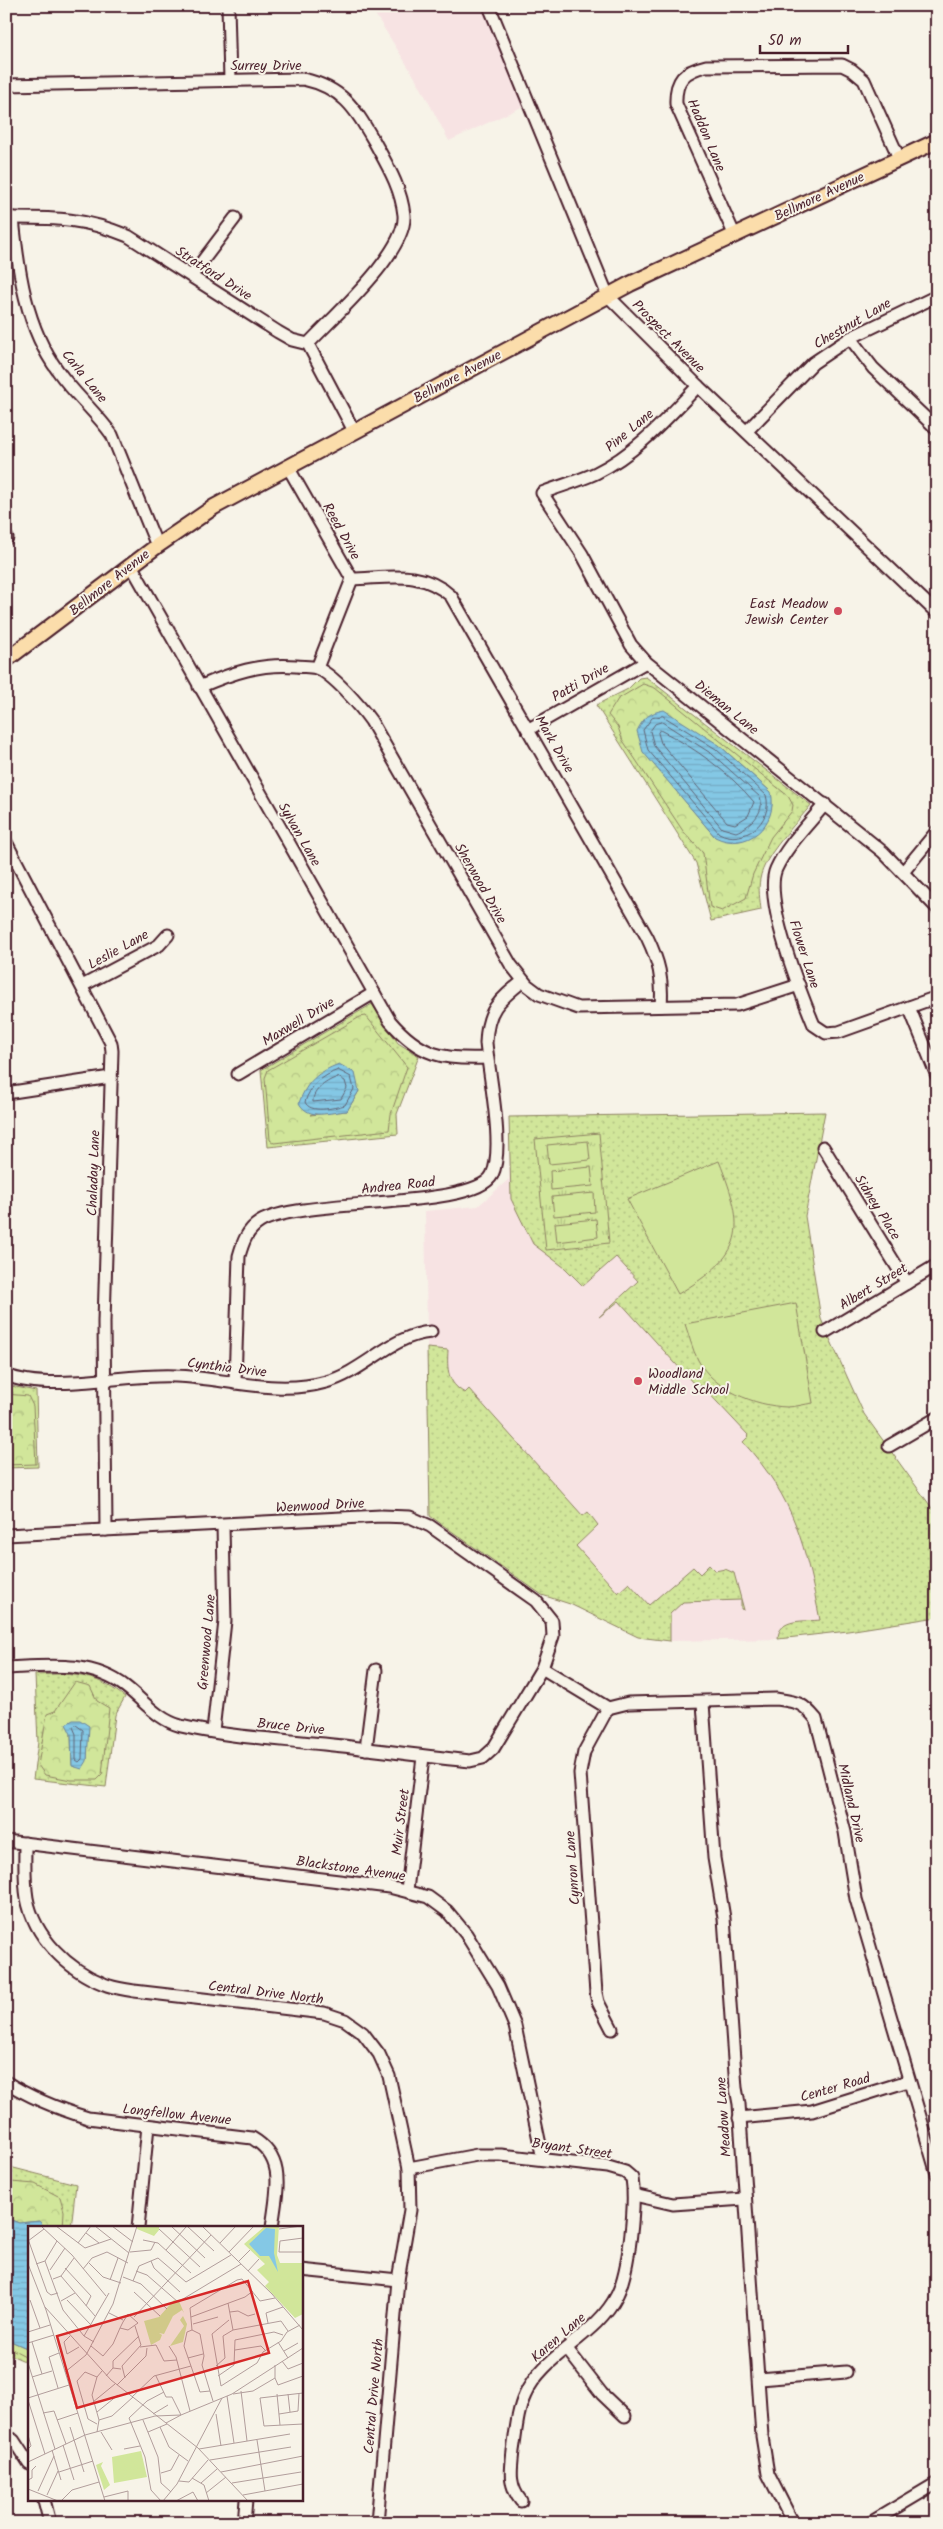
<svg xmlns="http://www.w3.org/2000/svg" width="943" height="2529" font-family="Kalam,sans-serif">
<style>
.built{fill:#f7e3e3}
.grass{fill:url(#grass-dots);stroke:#8e8262}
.forest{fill:url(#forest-crowns);stroke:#8e8262;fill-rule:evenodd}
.park{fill:url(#park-tufts);stroke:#8e8262}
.pitch{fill:#d1e69a;stroke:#8e8262}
.water{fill:url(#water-rules);stroke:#6d849b}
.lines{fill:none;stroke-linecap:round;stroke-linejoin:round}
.shore{stroke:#616375;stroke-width:1}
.minor-casing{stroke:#4a1f2b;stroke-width:15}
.major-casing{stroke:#4a1f2b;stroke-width:18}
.minor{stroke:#f7f3e8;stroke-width:11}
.major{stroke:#fbddab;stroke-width:14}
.poi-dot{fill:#d1495b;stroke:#f7f3e8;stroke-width:2}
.labels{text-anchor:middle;stroke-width:4;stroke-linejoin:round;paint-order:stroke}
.street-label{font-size:14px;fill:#4a1f2b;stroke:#f7f3e8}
.poi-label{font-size:14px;fill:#4a1f2b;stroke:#f7f3e8;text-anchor:end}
.inset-road{fill:none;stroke:#b29e9c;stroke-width:1}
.view{fill:#d62828;fill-opacity:0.15;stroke:#d62828;stroke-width:2.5}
.inset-edge{fill:none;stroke:#4a1f2b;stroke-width:2.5}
</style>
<defs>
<pattern id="grass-dots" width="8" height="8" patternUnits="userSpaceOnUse" patternTransform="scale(1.25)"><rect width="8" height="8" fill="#d1e69a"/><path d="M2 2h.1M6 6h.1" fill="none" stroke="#b5c585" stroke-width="1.8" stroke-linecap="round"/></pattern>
<pattern id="forest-crowns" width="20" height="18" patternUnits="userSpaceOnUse" patternTransform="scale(1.25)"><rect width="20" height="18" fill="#d1e69a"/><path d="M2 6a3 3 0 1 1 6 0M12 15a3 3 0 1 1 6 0" fill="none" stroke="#b5c585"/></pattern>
<pattern id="park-tufts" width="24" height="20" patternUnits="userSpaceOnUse" patternTransform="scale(1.25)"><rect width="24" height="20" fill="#d1e69a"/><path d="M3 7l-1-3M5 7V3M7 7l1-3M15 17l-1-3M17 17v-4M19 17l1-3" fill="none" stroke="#b5c585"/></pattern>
<pattern id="water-rules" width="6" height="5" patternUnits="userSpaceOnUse" patternTransform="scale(1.25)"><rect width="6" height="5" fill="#84c8e5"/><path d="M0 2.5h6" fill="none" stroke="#74abc5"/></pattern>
</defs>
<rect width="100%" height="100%" fill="#f7f3e8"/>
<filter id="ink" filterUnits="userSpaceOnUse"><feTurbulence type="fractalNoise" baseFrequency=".02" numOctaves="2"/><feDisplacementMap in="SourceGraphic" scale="10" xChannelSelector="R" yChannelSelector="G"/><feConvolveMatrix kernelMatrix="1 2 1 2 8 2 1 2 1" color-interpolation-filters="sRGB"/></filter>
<g filter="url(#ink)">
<g class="built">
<path d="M370 6H489L528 104 449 141 419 84Z"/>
<path d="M825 1112 805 1216 821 1319 864 1414 937 1515V1617L848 1631 778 1639 670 1641 638 1637 570 1604 542 1595 430 1516 425 1211 478 1206 509 1179V1117Z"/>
</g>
<g class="grass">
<path d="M646 677 811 805C796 824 764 855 760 879 758 889 760 900 761 910L711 921 696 863 596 705 628 689 639 678Z"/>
<path d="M372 1004 398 1043 419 1056 397 1114 398 1134 268 1147 261 1070Z"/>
<path d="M825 1112 805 1216 821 1319 864 1414 937 1515V1617L848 1631 778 1639C778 1617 806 1622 820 1620 805 1546 796 1500 743 1442L749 1436 702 1386 693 1383 619 1301 599 1317 638 1281 616 1257 583 1286 565 1268 533 1244 511 1199 509 1117Z"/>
<path d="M427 1348 448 1350C447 1369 447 1383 465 1393L469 1389 583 1516 588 1512 598 1525 576 1546 618 1593 629 1583 649 1605 693 1567 700 1574 709 1565 715 1571 725 1569 734 1573 744 1610 741 1609V1600L683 1602 670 1614V1641L638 1637 570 1604 542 1595 430 1516Z"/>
<path d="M6 1385 36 1391 38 1467 6 1468Z"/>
<path d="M58 1674C88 1675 101 1679 125 1697L115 1715 106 1787 33 1779 38 1742 35 1675Z"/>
<path d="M6 2166 76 2184 71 2228H29V2363L6 2353Z"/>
</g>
<g class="forest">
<path d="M643 684 655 688 788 796 793 805 792 811 771 837 753 874 746 898 722 911 710 907 703 853 683 831 622 739 618 727 608 715 618 699ZM719 745 771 792 715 837 644 752Z"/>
<path d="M366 1016 407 1067 391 1114 389 1130 274 1143 270 1140 265 1078 268 1070 360 1017ZM359 1091 347 1111 310 1115Z"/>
<path d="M6 1394 28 1396 33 1406 36 1464 6 1465Z"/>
<path d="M75 1682 90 1686 97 1701 109 1708 102 1775 97 1780H71L45 1775 38 1765 47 1714 55 1711ZM88 1726 87 1760 72 1765 71 1734Z"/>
<path d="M6 2177 11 2182 35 2184 60 2197 64 2211 63 2228H43L40 2221 19 2223 6 2218Z"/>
<path d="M6 2339 29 2349V2358L6 2346Z"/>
</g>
<path class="park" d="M599 1133 609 1243 546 1250 535 1139Z"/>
<g class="pitch">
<path d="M588 1141 590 1160 549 1164 547 1145Z"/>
<path d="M719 1161C747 1231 745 1254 678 1294L627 1199Z"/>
<path d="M591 1167 593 1186 551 1190 550 1171Z"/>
<path d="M594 1193 595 1212 554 1216 552 1197Z"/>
<path d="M596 1219 598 1237 557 1242 555 1223Z"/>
<path d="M796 1303 813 1403C805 1404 795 1407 787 1407 755 1406 713 1389 698 1360 692 1349 689 1335 685 1324Z"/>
</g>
<g class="water">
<path d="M664 710 719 745 771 792C779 825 746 853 715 837L643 752 637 731C644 717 649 713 664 710Z"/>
<path d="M339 1064 355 1073 359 1091 347 1111C330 1112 309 1121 299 1103 307 1081 318 1072 339 1064Z"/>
<path d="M73 1720H80L89 1726 87 1761 82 1769 72 1766 71 1734 66 1724Z"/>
<path d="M6 2218 19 2223 40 2221 43 2228H29V2349L6 2339Z"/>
</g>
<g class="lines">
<g class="shore">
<path d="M663 716 716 749 766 795C774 822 743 846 719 833L648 750 643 730 652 718Z"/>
<path d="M662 722 712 754 760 797C766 813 749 827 736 832L722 828 654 746 650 731 655 724Z"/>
<path d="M660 730C694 747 730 773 754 802L748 816 735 824 727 822 661 743 658 733Z"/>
<path d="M338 1070 351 1077 354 1089 345 1105C334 1108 310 1114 305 1102 310 1086 322 1076 338 1070Z"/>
<path d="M338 1077 345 1081 347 1088 341 1099 313 1102C312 1090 328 1080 338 1077Z"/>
<path d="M76 1725 83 1730 82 1759 79 1762 76 1760V1734L73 1727Z"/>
</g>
<defs>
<g id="minor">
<path d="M228 6 230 80"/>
<path d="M489 6 608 296 698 386 937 613"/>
<path d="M6 85 303 79C343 88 354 107 374 141 387 165 401 187 404 215 407 252 333 317 308 344"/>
<path d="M6 218C54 218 82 217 128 236L278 332 292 340 308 344 354 431"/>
<path d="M13 218C18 270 26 328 58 371 74 394 96 412 112 435L157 546"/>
<path d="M735 236 676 104C675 80 684 71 706 66L842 65 852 70 864 80 899 158"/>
<path d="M192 275 235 218"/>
<path d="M850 338 873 368 937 429"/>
<path d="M698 386C667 418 637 453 596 473 579 481 560 486 542 493L582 554 631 645 646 662 883 852 937 908"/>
<path d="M747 431 813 363 850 338 937 296"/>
<path d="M288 467 352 579 317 668"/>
<path d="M6 536 7 538"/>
<path d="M131 565 390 1021C420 1056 443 1060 487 1058"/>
<path d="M352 579C389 578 421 569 451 596L647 937C659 962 663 978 661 1006"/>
<path d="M199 687C232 673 260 663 296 666 303 667 310 666 316 668 332 673 361 707 371 721L511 965 527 985 539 994 578 1008 737 1005 799 985"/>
<path d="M529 729 646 662"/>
<path d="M825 804C808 825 787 845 776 869 763 899 801 994 814 1025L826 1033 839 1032 937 997"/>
<path d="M6 842 111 1043 112 1051 104 1322 106 1530"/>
<path d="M904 871 937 831"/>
<path d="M82 986 159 945 168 935"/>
<path d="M909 1007 937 1076"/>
<path d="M238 1074 374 993"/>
<path d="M6 1093 111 1077"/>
<path d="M823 1147 907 1283"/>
<path d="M825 1332 937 1265"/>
<path d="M6 1375C49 1393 128 1373 176 1376 226 1378 276 1396 326 1382 364 1372 391 1335 431 1332"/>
<path d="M235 1383 239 1256C243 1242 247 1230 260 1222 301 1197 474 1210 492 1175 505 1149 489 1075 486 1043 487 1010 498 1001 523 981"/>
<path d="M889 1446 937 1418"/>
<path d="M6 1535 381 1516 410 1517 430 1526 536 1601 552 1621 553 1636 542 1668 493 1749 483 1758 470 1761C421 1756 373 1749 324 1744 276 1739 228 1737 181 1726 158 1720 144 1701 126 1687 91 1660 48 1666 6 1668"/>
<path d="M542 1668 608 1708 628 1703 776 1699C797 1702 802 1702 816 1719L845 1832 856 1899 937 2174"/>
<path d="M703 1703 714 1858 724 1918 736 2088 739 2104 762 2436 768 2474 793 2523"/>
<path d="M608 1708 584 1752 580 1773 596 1993 598 2002 612 2029"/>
<path d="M213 1731 225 1621 223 1525"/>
<path d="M366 1749 376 1670"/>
<path d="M6 1841 389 1887 428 1897 447 1911 466 1934 498 1986 515 2026 543 2159"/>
<path d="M25 1843C25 1861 24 1880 27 1898 34 1937 68 1970 104 1984 113 1988 124 1989 134 1991L324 2013 345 2020 363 2033 379 2054 389 2076 409 2168 410 2210 398 2280 377 2523"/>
<path d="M407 1890 423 1757"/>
<path d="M6 2082C32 2099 59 2109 88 2118L252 2138C288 2159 276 2193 272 2228"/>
<path d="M739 2118 812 2111 908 2081"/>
<path d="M409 2168 477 2155H501L608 2167 625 2172 632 2178C636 2205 629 2271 617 2295 596 2337 543 2354 525 2395 517 2412 516 2432 513 2451 511 2470 508 2485 521 2501"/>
<path d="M634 2195 673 2204 744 2199"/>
<path d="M138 2228 148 2126"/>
<path d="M301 2270 398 2280"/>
<path d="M567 2349 602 2394 625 2416"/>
<path d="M759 2379 846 2372"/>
<path d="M6 2434 14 2441 29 2464"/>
<path d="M44 2500 50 2523"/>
<path d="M244 2523 246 2500"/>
<path d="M870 2523 937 2483"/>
</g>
<path id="major" d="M6 660 157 546 214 507 630 284 937 141"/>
</defs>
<use href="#minor" class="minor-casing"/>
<use href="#major" class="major-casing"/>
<use href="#minor" class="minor"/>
<use href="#major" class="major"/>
</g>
</g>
<g class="poi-dot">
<circle cx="838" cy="611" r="5"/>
<circle cx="638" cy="1381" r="5"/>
</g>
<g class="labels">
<g class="street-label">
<text x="266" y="70">Surrey Drive</text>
<text transform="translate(707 135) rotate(67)" y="5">Haddon Lane</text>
<text transform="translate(819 196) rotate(-25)" y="5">Bellmore Avenue</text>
<text transform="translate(214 273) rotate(33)" y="5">Stratford Drive</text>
<text transform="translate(852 323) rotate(-30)" y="5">Chestnut Lane</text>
<text transform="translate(669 336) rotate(45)" y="5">Prospect Avenue</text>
<text transform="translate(85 376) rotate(51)" y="5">Carla Lane</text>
<text transform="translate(457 376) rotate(-28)" y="5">Bellmore Avenue</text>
<text transform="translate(629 430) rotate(-40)" y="5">Pine Lane</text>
<text transform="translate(342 531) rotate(61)" y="5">Reed Drive</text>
<text transform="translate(109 582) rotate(-38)" y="5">Bellmore Avenue</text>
<text transform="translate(580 682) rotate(-30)" y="5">Patti Drive</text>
<text transform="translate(727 707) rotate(39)" y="5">Dieman Lane</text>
<text transform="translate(555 744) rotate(60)" y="5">Mark Drive</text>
<text transform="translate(300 834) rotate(60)" y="5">Sylvan Lane</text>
<text transform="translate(481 883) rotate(60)" y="5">Sherwood Drive</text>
<text transform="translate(118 949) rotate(-29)" y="5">Leslie Lane</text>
<text transform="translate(805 954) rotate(72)" y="5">Flower Lane</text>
<text transform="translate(298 1021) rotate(-31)" y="5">Maxwell Drive</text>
<text transform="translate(93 1173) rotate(-88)" y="5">Chaladay Lane</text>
<text transform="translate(398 1185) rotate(-6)" y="5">Andrea Road</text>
<text transform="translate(878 1207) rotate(58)" y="5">Sidney Place</text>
<text transform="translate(873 1286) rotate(-31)" y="5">Albert Street</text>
<text transform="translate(227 1367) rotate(7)" y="5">Cynthia Drive</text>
<text transform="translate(320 1505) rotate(-3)" y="5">Wenwood Drive</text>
<text transform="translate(206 1642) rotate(-85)" y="5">Greenwood Lane</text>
<text transform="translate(291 1726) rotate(6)" y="5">Bruce Drive</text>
<text transform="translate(852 1803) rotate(77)" y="5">Midland Drive</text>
<text transform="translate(400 1822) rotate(-83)" y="5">Muir Street</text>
<text transform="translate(351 1868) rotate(8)" y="5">Blackstone Avenue</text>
<text transform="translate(572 1868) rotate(-94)" y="5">Cynron Lane</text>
<text transform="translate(266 1992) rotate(7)" y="5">Central Drive North</text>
<text transform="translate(835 2087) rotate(-16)" y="5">Center Road</text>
<text transform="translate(177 2114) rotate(6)" y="5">Longfellow Avenue</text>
<text transform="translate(723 2117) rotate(-94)" y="5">Meadow Lane</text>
<text transform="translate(572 2148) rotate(8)" y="5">Bryant Street</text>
<text transform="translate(558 2337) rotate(-41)" y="5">Karen Lane</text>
<text transform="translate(373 2396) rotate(-85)" y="5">Central Drive North</text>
</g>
<g class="poi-label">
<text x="828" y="608">East Meadow<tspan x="828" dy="16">Jewish Center</tspan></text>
<text x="648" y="1378" text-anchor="start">Woodland<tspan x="648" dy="16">Middle School</tspan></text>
</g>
</g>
<g transform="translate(28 2226)">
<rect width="275" height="275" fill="#f7f3e8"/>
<path d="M146 74 151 75 156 87 154 84 145 90 136 108 131 107 134 109 132 114 123 119 116 95 131 91ZM155 90 159 98 155 116 142 120 156 100 152 94ZM113 225 119 251 86 257 84 231ZM75 236 73 240 82 259 76 264 68 239Z" fill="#d1e69a"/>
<path d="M109 0H131V4L126 10 109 3ZM237 0H251L249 29 252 37H275V88L267 92 237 60 241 56 229 44 237 38 216 18Z" fill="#d1e69a"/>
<path d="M112 227 114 242 92 245 90 231Z" fill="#d1e69a"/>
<path d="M238 2 247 3 246 27 250 46 241 30H232L221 18Z" fill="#84c8e5"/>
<path class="inset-road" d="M13 0 44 29 78 70M28 0 57 22 83 13M67 0 101 27M84 0 105 16M143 0 177 32M159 0 186 25M174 0 244 68 275 104M131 3 172 41M251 3 273 0M58 7 71 17M275 12 252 15 251 26H275M0 13 19 66 23 69 30 67M115 14 130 17 163 47M0 15 16 3M50 17 63 0M192 17 208 0M138 24 158 1M102 26 123 24 127 16M201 26 226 0M17 35 35 84 56 110 66 116M123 35 126 42 152 66M211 35 222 24M61 37 75 51 93 57M0 38 18 84 77 275M8 38 17 35 29 15M37 42 63 70 58 80M55 43 64 32 79 26 100 37M22 44 37 22M108 45 119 49 150 76 213 38M220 45 231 33M33 50 67 90M95 51 113 58 139 83M25 53 33 50 46 32M82 54 90 32M105 55 111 40 130 32 158 56 203 29M106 66 132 90M2 74 12 102M39 74 63 99M33 75 47 67M200 77 205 104M17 81 83 154 170 222 220 275M202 86 210 85 220 90 227 88M81 87 95 94M106 91 183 9M163 91 217 71 225 65M201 94 184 108 193 160 229 137 235 126 253 115 259 106 272 99M240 97 238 87 255 81M165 98 190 91M164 104 162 82 209 54 214 53 232 75 247 72M164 104 159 106 156 120 172 166 182 165M164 104 172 108 176 130 174 139 185 175M0 106 22 99M42 110 36 116 39 128 51 121M56 110 81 67M4 116 14 148M250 116 260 132M0 117 26 109M63 120 75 130 85 118 92 102 95 96 100 88 110 97 100 104 92 102M141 120 148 131 162 185M112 121 128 119 136 135 149 134M207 124 233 120 237 124M256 125 270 117M160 132 175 128M254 135 260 143 275 137M0 137 27 223M188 140 197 132 195 110 205 104 253 95 260 105M85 142V135L111 110M37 146 58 129 85 78 109 0M78 150 85 142 93 143M128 150 138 171H144L153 189 138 197M190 150 206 139 207 114 246 106 255 109M4 151 24 145M69 151 57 146 49 155 60 193 69 198M97 152 94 140 113 119 107 100M247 152 250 159 275 150M89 159 118 130 119 122M30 162 21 131 31 127M213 165 219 215M275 167 232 172 236 200 275 198M205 168 225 165 247 152V139M249 168 252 199M260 168 262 186M199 170 206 217M104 171 126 150 163 140M0 172 41 159M0 174 17 228M65 176 87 158M69 186 90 169M15 187 26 185 38 218M125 188 140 179M188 188 193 220M251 188 270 185 271 167M29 194 50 187M71 194 84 190 105 171M115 194 130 231 133 257 143 266M42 201 56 246M132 201 141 221 160 235M69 206 71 194 64 169 69 151 74 145M73 206 84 224M120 206 139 198M0 209 3 220 0 223M229 214 237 265M35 219 46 254M96 223 112 220M171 223 262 208M24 224 33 254M182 234 263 221M0 236 57 209 127 190 153 189 204 168 275 122M31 246 65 235M193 246 275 230M133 247 143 244 151 229M164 252 176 259 181 275M0 254 4 252V244L8 240M151 255 161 256 180 234M173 257 189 243M204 257 273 246M0 263 30 275M10 265 26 230M178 267 198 251M19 269 30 245M215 269 275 258M76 271 100 265V275M33 275 44 264 71 256M133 275 123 264 117 231 101 192 119 175 136 166M135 275 149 258 194 172M148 275 165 266 170 275"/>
<path class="view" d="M220 55 241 127 49 182 29 110Z"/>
<rect width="275" height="275" class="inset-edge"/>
</g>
<rect width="943" height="2529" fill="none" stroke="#f7f3e8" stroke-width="25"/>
<rect x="12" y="12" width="918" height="2504" fill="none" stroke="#4a1f2b" stroke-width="2" filter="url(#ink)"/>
<path d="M760 45v8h88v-8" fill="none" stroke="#4a1f2b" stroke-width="2.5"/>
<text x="768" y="45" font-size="15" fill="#4a1f2b" stroke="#f7f3e8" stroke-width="4" paint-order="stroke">50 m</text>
</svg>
